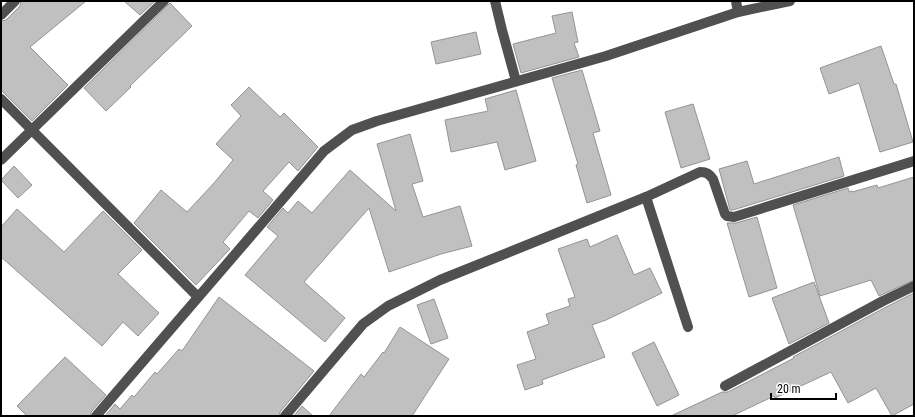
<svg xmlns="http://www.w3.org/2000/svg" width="915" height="417" font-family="'Roboto Condensed',sans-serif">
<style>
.building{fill:#c0c0c0;stroke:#949494}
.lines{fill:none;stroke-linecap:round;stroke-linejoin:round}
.minor{stroke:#505050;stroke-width:10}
</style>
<rect width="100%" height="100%" fill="#fff"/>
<g class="building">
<path d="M21 1H86L30 47 68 85 32 121 1 90V21L6 20 20 6Z"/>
<path d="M124 1H155L140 15Z"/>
<path d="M170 3 192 26 130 86 131 87 106 111 84 88Z"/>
<path d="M572 12 578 42 574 43 579 57 521 73 513 44 556 33 552 16Z"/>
<path d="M476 32 481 54 436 64 431 42Z"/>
<path d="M881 46 894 84H896L913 142 880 152 859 83 829 94 820 68Z"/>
<path d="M582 70 600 131 593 133 611 195 587 203 576 165 578 164 552 78Z"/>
<path d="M249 87 280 117 284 113 318 147 298 171 289 162 263 191 273 200 258 218 249 211 223 242 230 249 196 285 134 223 161 190 187 212 214 183 233 160 216 144 241 116 231 105Z"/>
<path d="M516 90 536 161 505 170 497 142 451 152 445 120 488 111 485 99Z"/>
<path d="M693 104 710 159 681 168 665 112Z"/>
<path d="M410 134 423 181 412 184 423 217 460 206 472 246 441 254 389 272 369 208 304 282 345 318 325 342 245 275 278 236 267 227 283 208 288 213 298 201 312 213 350 170 396 211 377 144Z"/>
<path d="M839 157 844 176 733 210H730L719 169 747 161 754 184Z"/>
<path d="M14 166 32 185 18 198 1 180Z"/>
<path d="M914 177V280L879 296 871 280 820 296 793 205 848 188 849 192 852 191V192L877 185 878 188Z"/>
<path d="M17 209 64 252 103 211 142 250 118 274 159 313 138 336 123 322 102 346 1 257V227Z"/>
<path d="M757 217 777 288 749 297 727 223H736Z"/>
<path d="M617 235 634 275 650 268 662 293 606 320 592 325 605 357 542 380 543 384 525 390 517 365 536 359 527 332 549 324 546 314 570 306 568 299 575 297 558 249 587 239 590 247Z"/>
<path d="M814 282 829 323 789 344 772 298Z"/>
<path d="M914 293V404L892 416 876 388 848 403 831 372 775 398 774 396 732 416H671L722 392H728L794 358 793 357 886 307Z"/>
<path d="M219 297 314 371 280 412 279 416H105L115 404 120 409 132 395 134 397 155 372 157 374 179 349 182 351Z"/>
<path d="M434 299 448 338 431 344 417 305Z"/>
<path d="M400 327 449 359 412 416H329L361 374 364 377 383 352 384 353Z"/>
<path d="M654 342 679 395 657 406 632 353Z"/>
<path d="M65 357 106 395 91 412 90 416H27L17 406Z"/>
<path d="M302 406 313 416H294Z"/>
</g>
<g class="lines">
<g class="minor">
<path d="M495 1 502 30 516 81"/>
<path d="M736 1 738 12"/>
<path d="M1 15 15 1"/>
<path d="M1 99 198 297"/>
<path d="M1 160 164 1"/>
<path d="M646 197 688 327"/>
<path d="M725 386 883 301 914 286"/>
<path d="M96 416 324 151 352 130 377 121 606 56 738 12 790 1"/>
<path d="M285 416 363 324 388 306 440 280 646 197 700 172C707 172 709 174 713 179L725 214 727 216 734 217 914 161"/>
</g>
</g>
<rect width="915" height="417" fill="none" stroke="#000000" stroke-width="4"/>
<path d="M771 393v6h65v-6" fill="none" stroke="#000000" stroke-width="2"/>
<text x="777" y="393" font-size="12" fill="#000000" stroke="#ffffff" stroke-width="3" paint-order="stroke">20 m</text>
</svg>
